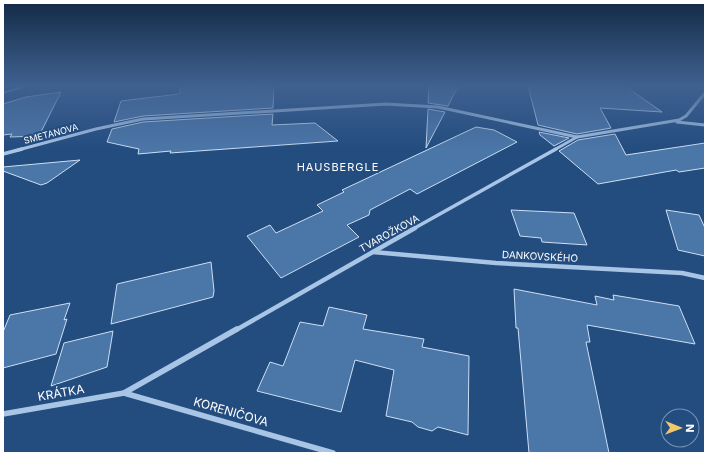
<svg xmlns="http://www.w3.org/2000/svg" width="708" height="456" font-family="Inter,sans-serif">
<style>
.building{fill:#4b76a8;stroke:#ccdff5}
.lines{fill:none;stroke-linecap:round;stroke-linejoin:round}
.minor-far3{stroke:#a8c5e6;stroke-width:3}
.minor-far2{stroke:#a8c5e6;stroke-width:3.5}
.minor-far1{stroke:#a8c5e6;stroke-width:4.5}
.minor{stroke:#a8c5e6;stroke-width:5.5}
.tertiary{fill:#a8c5e6;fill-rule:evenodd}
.labels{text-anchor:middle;stroke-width:4;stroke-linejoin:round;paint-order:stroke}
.far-street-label{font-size:9px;fill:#fff;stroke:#234c7f}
.street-label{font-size:10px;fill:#fff;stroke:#234c7f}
.neighbourhood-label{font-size:11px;letter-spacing:1px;fill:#fff;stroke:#234c7f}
.near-street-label{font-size:12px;fill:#fff;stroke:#234c7f}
</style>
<rect width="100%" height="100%" fill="#234c7f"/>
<g class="building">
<path d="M181 86H274L273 108 143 116 114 122 121 101 179 94Z"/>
<path d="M429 86H458L448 106 428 103Z"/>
<path d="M528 86H625L662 112 600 108 611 128 577 134 538 125Z"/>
<path d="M61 92 39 136 10 137 12 134 3 135V104L26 97Z"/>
<path d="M428 109 445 112 426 148Z"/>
<path d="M273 114 272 125 315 123 338 141 170 153 171 151 138 154 139 149 107 142 112 129 143 122Z"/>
<path d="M476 127 494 130 517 142 417 194 410 189 370 210 369 215 347 225 359 237 281 278 247 236 270 225 276 233 323 211 317 205 344 192 342 190Z"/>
<path d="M539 132 569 138 554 146 540 135Z"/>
<path d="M615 134 626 155 705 143V168L679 172 676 170 598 184 559 151 578 140Z"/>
<path d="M80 160 47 183 41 185 3 171V167Z"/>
<path d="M511 210 574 213 587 245 542 242 541 238 520 236Z"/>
<path d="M666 210 699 215 705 228V256L678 250Z"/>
<path d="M211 262 214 291 213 297 111 324 117 284Z"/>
<path d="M514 289 597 305 595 296 614 300 613 295 679 306 695 344 587 325 590 342H586L609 453H529L518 328H516Z"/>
<path d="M70 303 64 320 67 319 56 354 3 368V332L10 315Z"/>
<path d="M329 307 367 315 363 329 424 339 422 347 469 356 468 435 438 427 432 431 418 427 412 422 386 416 394 370 355 360 341 412 257 391 270 362 283 366 300 322 323 326Z"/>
<path d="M113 331 107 367 51 386 64 343Z"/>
</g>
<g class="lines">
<g class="minor-far3">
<path d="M677 122 705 125"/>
<path d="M18 150 96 129 143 119 386 104 438 107 577 137"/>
<path d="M554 150 577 137 679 120 686 116 705 93"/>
</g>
<g class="minor-far2">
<path d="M3 154 22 149"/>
<path d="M413 229 556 149"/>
</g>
<g class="minor-far1">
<path d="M373 252 496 263 682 273 705 278"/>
<path d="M236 330 415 228"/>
</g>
<g class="minor">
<path d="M124 393 333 453"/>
<path d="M3 414 124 393 237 329"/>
</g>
<path class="tertiary" d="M22 86H29L3 94V92Z"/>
</g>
<linearGradient id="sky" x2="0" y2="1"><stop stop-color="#132a46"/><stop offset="0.57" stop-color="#3f6190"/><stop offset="1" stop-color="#3f6190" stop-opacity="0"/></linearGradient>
<rect width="708" height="150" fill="url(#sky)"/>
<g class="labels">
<g class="far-street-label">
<text transform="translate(51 134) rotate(-15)" y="3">SMETANOVA</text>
</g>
<g class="street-label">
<text transform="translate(389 233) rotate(-29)" y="4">TVAROŽKOVA</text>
<text transform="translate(540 256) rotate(3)" y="4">DANKOVSKÉHO</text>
</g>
<g class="neighbourhood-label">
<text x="338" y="171">HAUSBERGLE</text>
</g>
<g class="near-street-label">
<text transform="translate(61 393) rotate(-10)" y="4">KRÁTKA</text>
<text transform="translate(231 412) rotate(16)" y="4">KORENIČOVA</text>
</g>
</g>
<rect width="708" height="456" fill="none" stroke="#ffffff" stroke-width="8"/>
<g transform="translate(680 428) rotate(91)"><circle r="19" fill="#234c7f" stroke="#7b94b2"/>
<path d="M0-3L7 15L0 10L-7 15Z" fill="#f1c96b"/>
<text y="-6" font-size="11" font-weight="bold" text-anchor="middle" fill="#ffffff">N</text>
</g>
</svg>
